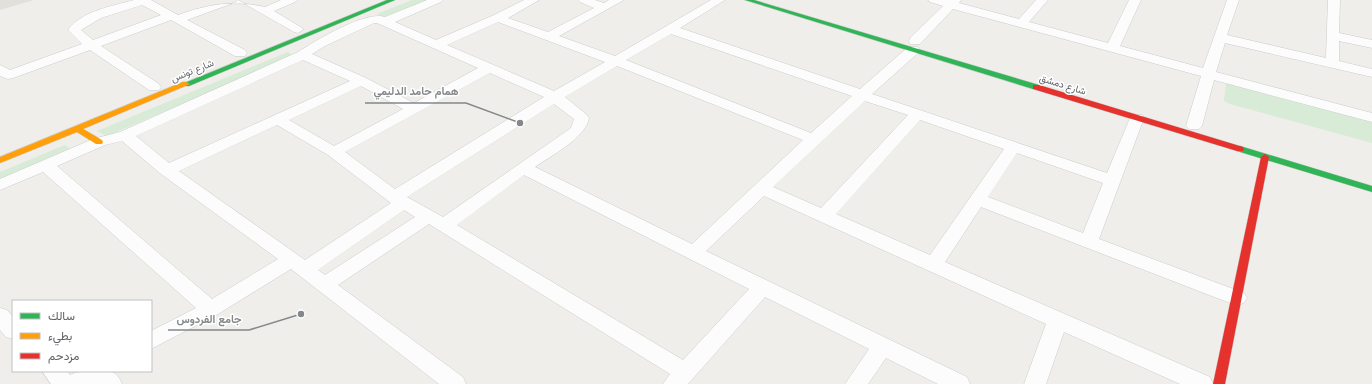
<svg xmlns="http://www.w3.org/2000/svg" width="1372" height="384" font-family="'Varela Round',Vazirmatn,sans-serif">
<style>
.education{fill:#e2e0da}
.green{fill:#d8ebd6}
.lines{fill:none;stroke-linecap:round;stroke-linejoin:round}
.street-casing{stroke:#cbcccc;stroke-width:1}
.fast-casing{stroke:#cacacb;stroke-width:1}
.slow-casing{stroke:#cacacb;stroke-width:1}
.jam-casing{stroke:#cacacb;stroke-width:1}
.street{fill:#fdfcfc;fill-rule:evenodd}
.fast{fill:#30b455;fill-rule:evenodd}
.slow{fill:#ff9f0a;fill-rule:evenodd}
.jam{fill:#e5322d;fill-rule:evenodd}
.labels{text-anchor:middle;stroke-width:3;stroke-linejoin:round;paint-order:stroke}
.street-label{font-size:10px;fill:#5f6368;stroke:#fff}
.leader{fill:none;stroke:#84888a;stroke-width:1.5}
.callout-dot{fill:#84888a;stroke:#fff;stroke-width:1.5}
.callout-label{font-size:11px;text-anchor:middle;font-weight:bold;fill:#84888a;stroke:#fff;stroke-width:3;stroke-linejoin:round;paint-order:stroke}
</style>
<rect width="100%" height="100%" fill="#efeeea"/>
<path class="education" d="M0 0H34L0 10Z"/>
<g class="green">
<path d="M412 0H431L387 19 377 14Z"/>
<path d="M288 52 293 56 107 136 97 131Z"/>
<path d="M1226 83 1372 119V143L1230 104 1224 101Z"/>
<path d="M65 145 70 149 0 179V172Z"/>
</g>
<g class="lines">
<defs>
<g id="street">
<path d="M134 0H151L178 15C208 4 235 0 265 7L281 0H297L295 2 274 11 304 29 298 33 294 32 238 0 236 2 187 20 245 50 247 53 245 56H235L171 20 101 46 159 84 161 87 159 90H149L90 50 13 78 8 79 0 76V65L10 70 82 44 68 30C81 11 113 6 134 0ZM142 5 161 15 93 40 81 30 101 18Z"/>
<path d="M427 0H443L441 2 395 22 436 40 494 15 524 0H539L508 18 548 32 594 8 580 2 578 0H595L604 3 609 0H624L559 36 615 56 711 0H725L680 28 860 89 908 47H918L919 50 918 53 872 94 1107 173 1130 118 1132 115H1142L1144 118 1099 239 1244 293 1247 298 1244 303 1237 305 1230 303 981 207 945 262 1210 377 1213 384H1180L1064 332 1046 384H1024L1046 324 764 196 706 251 967 377 970 384H938L886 358 868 384H845L869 349 765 297 688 384H663L670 374 429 224 338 285 463 377 466 384H439L291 269 218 314 151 349V331L196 308 43 172 0 190V179L93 139 120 132 298 52C315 41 366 10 385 17ZM498 22 605 62 554 91 447 45ZM374 23H377L478 68 414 103 366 78 312 54 325 46ZM671 34 852 96 811 133 626 60ZM303 60 350 81 169 163 136 136ZM617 66 803 140 692 244 535 167C550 156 586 138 589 118L587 115 565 97ZM490 73 544 97 395 189 345 152ZM361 86 403 109 334 146 289 120ZM865 101 908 115 821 208 773 187ZM554 104 574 119 571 128 443 217 407 197ZM920 120 1004 149 930 255 836 214ZM277 125 328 155 391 203 305 260 179 171ZM122 141 161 174 278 259 212 299 57 166 105 145ZM1017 153 1103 183 1083 233 988 197ZM524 175 749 289 683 360 457 225ZM404 210 415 217 325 275 318 270Z"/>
<path d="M928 0H961L959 3 1019 19 1036 0H1048L1029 22 1108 43 1129 0H1141L1120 46 1203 68 1227 0H1239L1227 35 1326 58 1328 0H1340L1339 33 1372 40V48L1339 41V61L1372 69V77L1225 43 1216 72 1372 113V122L1214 80 1202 126 1199 129H1189L1186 126 1201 76 953 9 920 44H910L909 41 910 38 943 6 930 2Z"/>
<path d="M0 308 7 310 13 317V339L6 337 0 330Z"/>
<path d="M42 371H67L70 375C77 371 105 368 112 372 117 374 120 379 122 384H51Z"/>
</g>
<g id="fast">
<path d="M387 0H395L189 86H186L182 84Z"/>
<path d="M745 0H754L1039 85 1040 87 1036 89H1033Z"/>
<path d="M1240 146 1372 186V192L1237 151 1236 149 1237 147Z"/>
</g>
<path id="slow" d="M183 82H186L190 84 83 129 102 140 103 142 102 144H96L77 132 0 163V157Z"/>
<g id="jam">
<path d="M1033 85H1039L1243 147 1244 149 1243 151H1237L1033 89Z"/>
<path d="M1265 154 1269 157 1225 384H1213L1261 157Z"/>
</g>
</defs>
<use href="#street" class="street-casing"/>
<use href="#fast" class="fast-casing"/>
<use href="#slow" class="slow-casing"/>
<use href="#jam" class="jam-casing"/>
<use href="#street" class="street"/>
<use href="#fast" class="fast"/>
<use href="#slow" class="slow"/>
<use href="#jam" class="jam"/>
</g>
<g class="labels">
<g class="street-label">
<text transform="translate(192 70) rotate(-22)" y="4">شارع تونس</text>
<text transform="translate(1063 84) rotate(17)" y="4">شارع دمشق</text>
</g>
</g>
<path class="leader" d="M520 123L466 103H365M301 314L249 330H168"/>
<g class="callout-dot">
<circle cx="520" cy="123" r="4"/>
<circle cx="301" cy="314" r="4"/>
</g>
<g class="callout-label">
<text x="416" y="95">همام حامد الدليمي</text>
<text x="209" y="323">جامع الفردوس</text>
</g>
<rect x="12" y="300" width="140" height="72" fill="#ffffff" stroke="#bfc1c3"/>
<rect x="20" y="313" width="20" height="6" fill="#30b455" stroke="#bfc1c3"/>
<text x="48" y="320" font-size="12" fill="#5f6368">سالك</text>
<rect x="20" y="333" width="20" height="6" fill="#ff9f0a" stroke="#bfc1c3"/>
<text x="48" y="340" font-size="12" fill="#5f6368">بطيء</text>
<rect x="20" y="353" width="20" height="6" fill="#e5322d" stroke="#bfc1c3"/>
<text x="48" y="360" font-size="12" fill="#5f6368">مزدحم</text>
</svg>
